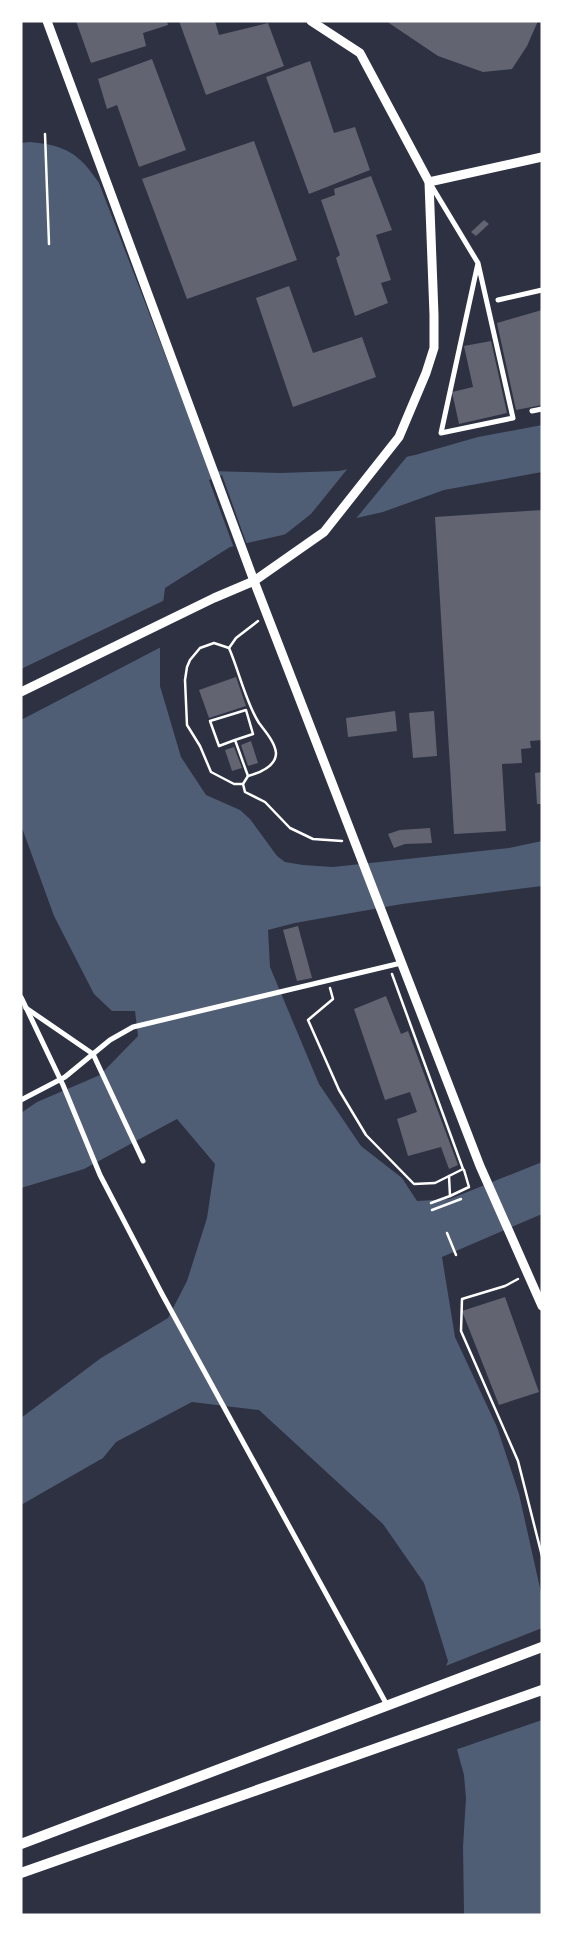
<svg xmlns="http://www.w3.org/2000/svg" width="563" height="1936" font-family="Commissioner,sans-serif">
<style>
.water{fill:#4f5d75}
.pier{fill:#2d3142}
.building{fill:#626471}
.lines{fill:none;stroke-linecap:round;stroke-linejoin:round}
.path{stroke:#fff;stroke-width:2.5}
.minor{stroke:#fff;stroke-width:5}
.tertiary{stroke:#fff;stroke-width:9}
.secondary{stroke:#fff;stroke-width:10}
</style>
<rect width="100%" height="100%" fill="#2d3142"/>
<path class="water" d="M30 142C65 145 79 153 99 183L210 471 280 473 339 471 415 455 478 437 542 425V472L444 490 383 512 230 547 165 588 160 627V686L181 757 206 795 240 810 250 819 277 856 285 862 303 865 333 867 509 848 542 841V886L402 904 295 923 268 930 270 967 319 1084 361 1146 402 1178 417 1201 450 1199 542 1162V1214L442 1257 455 1337 497 1427 519 1494 542 1597V1915L464 1914 463 1846 466 1798 464 1775 441 1691 442 1676 448 1661 424 1583 383 1524 259 1410 192 1402 116 1442 103 1458 21 1505V1418L101 1358 168 1318 187 1281 207 1218 215 1164 177 1119 84 1169 21 1188V1113L37 1102 100 1075 138 1036 135 1011H112L94 994 54 916 21 825V143Z"/>
<g class="pier">
<path d="M409 454 354 521 283 536 311 514 349 467Z"/>
<path d="M222 475 247 545 234 548 209 480Z"/>
<path d="M167 599 163 627V646L21 720V669Z"/>
<path d="M542 1628V1720L455 1750 439 1691 438 1682 443 1667Z"/>
</g>
<g class="building">
<path d="M76 21H167L168 25 143 33 146 46 91 63Z"/>
<path d="M179 21H215L219 35 268 23 284 66 206 95Z"/>
<path d="M386 21H538L527 46 512 69 483 72 438 56Z"/>
<path d="M152 59 186 150 139 167 117 105 107 109 98 79Z"/>
<path d="M310 61 334 133 355 127 370 170 309 194 266 77Z"/>
<path d="M254 141 297 260 187 299 142 179Z"/>
<path d="M371 176 392 230 376 235 391 280 381 283 388 303 355 316 336 258 340 255 321 200 335 195 334 189Z"/>
<path d="M484 220 489 224 476 236 471 232Z"/>
<path d="M289 286 313 353 362 337 376 377 293 407 256 298Z"/>
<path d="M542 310V405L516 410 497 323Z"/>
<path d="M491 341 507 413 459 424 452 392 473 387 464 346Z"/>
<path d="M542 510V740L530 741 531 748 521 749 522 763 502 764 506 831 454 834 435 517Z"/>
<path d="M236 677 246 706 209 718 199 690Z"/>
<path d="M395 711 397 731 348 737 346 718Z"/>
<path d="M434 711 437 756 413 758 409 713Z"/>
<path d="M251 741 258 763 248 766 241 745Z"/>
<path d="M234 747 242 768 232 771 225 750Z"/>
<path d="M542 772V804H537L535 773Z"/>
<path d="M430 828 432 843 405 844 394 848 388 834 400 830Z"/>
<path d="M298 926 312 978 297 981 283 930Z"/>
<path d="M386 996 401 1034 408 1031 458 1165 449 1169 441 1147 408 1156 397 1119 417 1112 410 1092 385 1100 354 1009Z"/>
<path d="M505 1297 539 1392 499 1405 462 1311Z"/>
</g>
<g class="lines">
<g class="path">
<path d="M45 134 49 244"/>
<path d="M258 621 236 638 229 648C239 671 246 703 259 723 265 731 275 742 276 753 276 767 259 773 248 776L243 784 245 792 265 802 290 828 313 839 342 841"/>
<path d="M229 648 214 643 200 648 190 660 187 667 185 680 187 725 200 746 211 772 234 784H243"/>
<path d="M235 740 253 734 246 710 210 721 219 746 235 740 248 776"/>
<path d="M330 988 333 999 308 1020 339 1090 366 1135 414 1184 435 1183 463 1169 392 974"/>
<path d="M449 1176 450 1196 469 1187 464 1170"/>
<path d="M431 1203 450 1196"/>
<path d="M432 1210 461 1199"/>
<path d="M447 1233 456 1255"/>
<path d="M518 1279 505 1286 462 1299 461 1331 518 1461 542 1556"/>
</g>
<g class="minor">
<path d="M431 185 478 263 513 418 441 433 478 263"/>
<path d="M498 300 542 290"/>
<path d="M532 411 542 409"/>
<path d="M21 997 63 1085 100 1175 162 1294 387 1705"/>
<path d="M26 1008 93 1054 143 1161"/>
<path d="M21 1100 65 1077 110 1040 133 1027 401 963"/>
</g>
<g class="tertiary">
<path d="M47 21 254 581 480 1166 542 1306"/>
<path d="M429 182 542 157"/>
<path d="M21 692 214 598 254 581 324 532 399 437 426 373 434 348V315L429 182 360 53 311 21"/>
</g>
<g class="secondary">
<path d="M21 1844 542 1647"/>
<path d="M21 1873 542 1690"/>
</g>
</g>
<rect width="563" height="1936" fill="none" stroke="#ffffff" stroke-width="45"/>
</svg>
